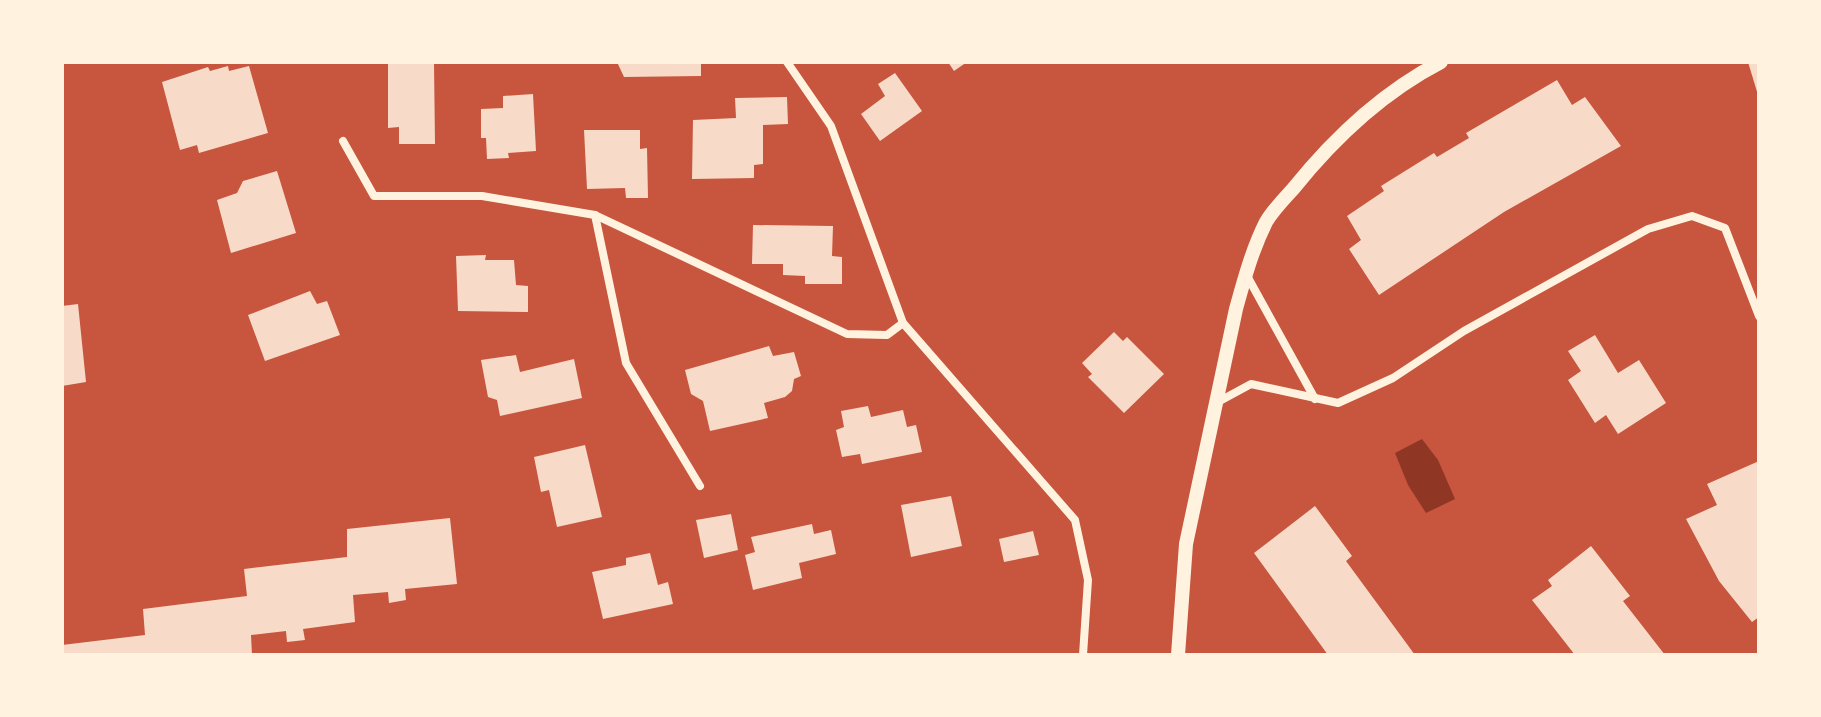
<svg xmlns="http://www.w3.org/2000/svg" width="1821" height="717" font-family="'Space Grotesk',sans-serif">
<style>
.water{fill:#8f3625}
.building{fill:#f7dbc8}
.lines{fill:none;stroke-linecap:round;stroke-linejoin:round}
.minor{stroke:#fff3e0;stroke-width:8}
.tertiary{stroke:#fff3e0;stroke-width:14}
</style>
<rect width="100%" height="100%" fill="#c8553d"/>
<path class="water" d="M1422 439 1438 460 1455 499 1426 513 1408 485 1395 453Z"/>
<g class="building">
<path d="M617 62H701V76L624 77Z"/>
<path d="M948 62H967L954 71Z"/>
<path d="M1748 62H1759V95H1758Z"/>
<path d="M388 63H434L435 144H399V127L388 128Z"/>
<path d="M228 66 229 71 249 66 268 133 199 153 197 145 180 150 162 82 208 67 210 71Z"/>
<path d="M895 73 922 111 880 141 861 114 885 96 878 84Z"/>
<path d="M1557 80 1572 105 1585 97 1621 146 1504 212 1379 295 1349 249 1361 240 1347 216 1384 191 1381 186 1434 153 1437 157 1469 138 1466 133Z"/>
<path d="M533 94 536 151 508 153 509 158 487 159 486 138H481V109L503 108V96Z"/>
<path d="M787 97 788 124 763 125V164L754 165V178L692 179 693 120 736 118 735 98Z"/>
<path d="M584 130H640V149L647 148 648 198H626L625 188 587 189Z"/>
<path d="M277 171 296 233 231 253 217 200 237 193 243 181Z"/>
<path d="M753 225 833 226 832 256 842 257V284H805V276L783 275V264H752Z"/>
<path d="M486 255 485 260H514L516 285 528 286V312L458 311 456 256Z"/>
<path d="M310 291 317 304 327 301 340 335 265 361 248 315Z"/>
<path d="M78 304 86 382 62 386V306Z"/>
<path d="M1114 332 1123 341 1127 337 1164 374 1124 413 1088 377 1092 374 1082 363Z"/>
<path d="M1595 335 1618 373 1639 360 1666 403 1618 434 1606 415 1595 423 1568 380 1581 371 1568 351Z"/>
<path d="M769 346 773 356 794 352 801 376 794 379 792 391 785 397 764 403 768 418 710 431 703 401 691 394 685 370Z"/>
<path d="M516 355 520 372 574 359 582 398 500 416 497 400 488 397 481 360Z"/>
<path d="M868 406 871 417 903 410 907 427 916 425 922 452 862 464 860 454 842 457 836 430 844 427 841 411Z"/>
<path d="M585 445 602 517 557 527 549 490 541 492 534 457Z"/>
<path d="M1759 461V617L1752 622 1719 581 1686 519 1717 505 1707 484Z"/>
<path d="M951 496 962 546 911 557 901 505Z"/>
<path d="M1315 506 1352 556 1346 561 1415 655H1328L1254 553Z"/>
<path d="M731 514 738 550 704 558 696 520Z"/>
<path d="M450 518 457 584 405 589 406 600 389 603 388 592 353 595 355 622 303 629 305 640 287 642 286 631 251 635 252 655H62V645L145 635 143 609 247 596 244 569 347 557V529Z"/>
<path d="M812 524 814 534 831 530 836 554 799 563 802 578 753 590 745 555 755 552 751 537Z"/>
<path d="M1033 531 1039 555 1004 562 999 539Z"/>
<path d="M1591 546 1630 596 1623 601 1665 655H1575L1532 600 1552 586 1548 580Z"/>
<path d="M650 553 658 585 668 582 673 604 603 619 592 572 626 565V558Z"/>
</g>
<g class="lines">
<g class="minor">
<path d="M787 62 831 126 903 323 1075 520 1088 580 1083 655"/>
<path d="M343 141 374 196H482L595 215 847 334 887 335 903 323"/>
<path d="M595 215 626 363 700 486"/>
<path d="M1246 274 1315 399"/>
<path d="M1216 403 1251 384 1338 403 1393 378 1464 331 1648 229 1692 216 1725 228 1759 316"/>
</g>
<path class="tertiary" d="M1178 655 1186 544 1236 309C1244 280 1252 250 1266 222 1273 210 1284 199 1293 189 1334 138 1383 92 1441 62"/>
</g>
<rect width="1821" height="717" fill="none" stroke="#fff3e0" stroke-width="128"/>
</svg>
